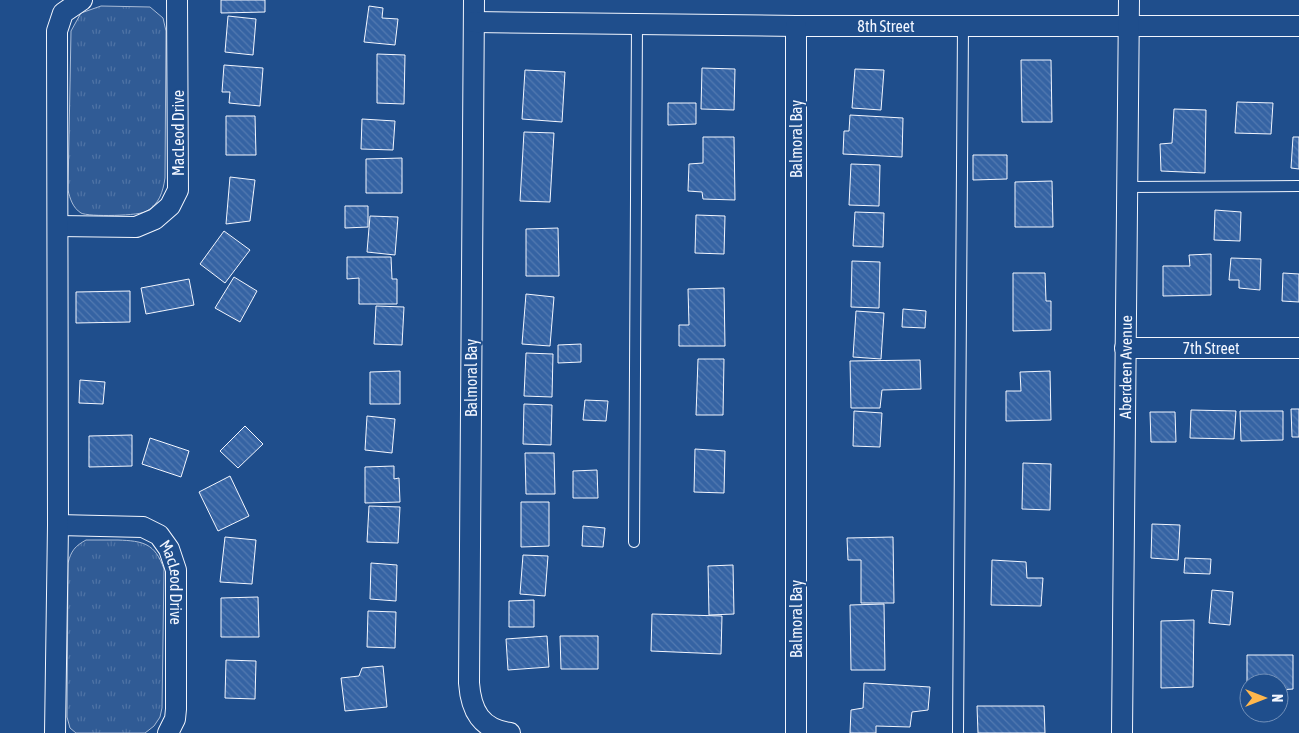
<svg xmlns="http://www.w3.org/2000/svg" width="1299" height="733" font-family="'Asap Condensed',sans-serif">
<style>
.grass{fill:url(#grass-tufts);stroke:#a8bbd7}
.building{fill:url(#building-back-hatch);stroke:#f2f6ff}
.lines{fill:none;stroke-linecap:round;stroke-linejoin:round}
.lane-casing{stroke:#f2f6ff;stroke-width:12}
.street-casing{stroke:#f2f6ff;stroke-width:22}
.lane{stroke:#1f4e8c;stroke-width:10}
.street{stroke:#1f4e8c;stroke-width:20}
.labels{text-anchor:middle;stroke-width:4;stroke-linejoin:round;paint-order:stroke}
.street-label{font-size:16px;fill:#f2f6ff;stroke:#1f4e8c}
</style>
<defs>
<pattern id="grass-tufts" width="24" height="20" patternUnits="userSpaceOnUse" patternTransform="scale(1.25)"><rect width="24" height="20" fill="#305b95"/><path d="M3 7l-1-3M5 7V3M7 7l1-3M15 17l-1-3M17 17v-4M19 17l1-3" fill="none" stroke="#4e73a5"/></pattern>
<pattern id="building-back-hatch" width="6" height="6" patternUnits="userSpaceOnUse" patternTransform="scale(1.25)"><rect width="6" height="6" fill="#3563a3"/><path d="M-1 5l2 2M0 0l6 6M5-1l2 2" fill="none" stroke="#537ab1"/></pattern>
</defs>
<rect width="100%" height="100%" fill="#1f4e8c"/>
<g class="grass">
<path d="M101 6 150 7 163 18 166 31 165 178C163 192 159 204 147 211 141 216 88 217 81 213 73 208 70 199 68 190L71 31 81 13Z"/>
<path d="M86 540C97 540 107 540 118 540 143 541 155 543 164 569L162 708 160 717 154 726 145 733H76L70 728 67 717 68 563C71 551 75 546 86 540Z"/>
</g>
<g class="building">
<path d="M221 0H265V12L221 13Z"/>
<path d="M369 6 383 8 382 18 398 19 395 45 364 42Z"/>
<path d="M228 16 256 19 253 55 225 52Z"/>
<path d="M377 54 405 55 404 104 377 103Z"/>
<path d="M1021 60H1051L1052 122H1022Z"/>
<path d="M224 65 263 68 260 106 229 103 230 92H222Z"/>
<path d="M702 68 735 69 734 110 701 109Z"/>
<path d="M855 69 884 70 881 110 852 108Z"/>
<path d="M525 70 565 72 562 122 522 119Z"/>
<path d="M1237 102 1273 103 1271 134 1235 133Z"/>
<path d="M668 103H696V124L668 125Z"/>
<path d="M1174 109 1206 110 1205 173 1161 171 1160 144 1172 143Z"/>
<path d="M850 115 903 118 902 157 843 154 844 131H849Z"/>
<path d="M226 116H255L256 155H226Z"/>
<path d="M362 119 395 121 393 150 361 149Z"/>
<path d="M524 132 554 133 550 202 520 201Z"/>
<path d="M703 137H734L735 200 703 199 702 192 688 191 689 164 703 163Z"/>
<path d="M1293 137H1299V169L1291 168Z"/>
<path d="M973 155H1007V179L973 180Z"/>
<path d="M402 158V193H366V159Z"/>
<path d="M851 164 880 165 879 206 849 205Z"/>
<path d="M230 177 255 180 250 221 226 224Z"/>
<path d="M1052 181 1053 227H1015V182Z"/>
<path d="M345 206H368V227L345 228Z"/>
<path d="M1215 210 1241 212 1240 241 1214 240Z"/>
<path d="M855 212 884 213 883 247 853 246Z"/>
<path d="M696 215 725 216 724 254 695 253Z"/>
<path d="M370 216 398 217 395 255 367 252Z"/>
<path d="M558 228 559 276H526V229Z"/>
<path d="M224 231 250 250 225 283 200 264Z"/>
<path d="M1211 254V295L1163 296V266H1190L1189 255Z"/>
<path d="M347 257H391L392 279H397V304H359V278L347 279Z"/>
<path d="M1231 258 1261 259 1260 290 1239 288V280H1229Z"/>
<path d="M852 261 880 262 879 308 851 307Z"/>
<path d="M1013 273H1045L1046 301H1051V330L1013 331Z"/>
<path d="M1283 273 1299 274V302L1282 301Z"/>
<path d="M234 277 257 291 240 322 215 308Z"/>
<path d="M189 279 194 305 146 314 141 288Z"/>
<path d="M724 288 725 346H679V325H689L688 289Z"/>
<path d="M130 291V322L76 323V292Z"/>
<path d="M526 294 554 297 550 346 522 344Z"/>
<path d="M376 306 404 307 402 345 374 344Z"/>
<path d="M903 309 926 311 925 328 902 327Z"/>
<path d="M856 311 884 313 881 359 853 357Z"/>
<path d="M581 344V362L558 363V345Z"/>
<path d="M526 353 553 354 552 397 524 396Z"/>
<path d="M698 359H724L723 415H696Z"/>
<path d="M920 360 921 389 882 390 880 408H851L850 361Z"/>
<path d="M400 371V404H370V372Z"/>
<path d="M1050 371 1051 420 1006 421V391H1021L1020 372Z"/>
<path d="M80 380 105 382 103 404 79 403Z"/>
<path d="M585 400 608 401 606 421 583 420Z"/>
<path d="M524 404 552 405 551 445 523 444Z"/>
<path d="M1291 409H1299V437H1292Z"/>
<path d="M1191 410 1236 411 1234 439 1190 438Z"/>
<path d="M854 411 882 413 880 447 853 446Z"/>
<path d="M1240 411H1283V440L1241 441Z"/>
<path d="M1150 412H1175L1176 442H1151Z"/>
<path d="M367 416 395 419 392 453 365 450Z"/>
<path d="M245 426 263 444 238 468 220 451Z"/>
<path d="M132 435V466L89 467V436Z"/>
<path d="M150 438 189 451 181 477 142 464Z"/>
<path d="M695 449 725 451 724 493 694 492Z"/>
<path d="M525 453H554L555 494H526Z"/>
<path d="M1023 463 1051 464 1050 510 1022 509Z"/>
<path d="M394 466V479L399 478 400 502 365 503V467Z"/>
<path d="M597 470 598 498H573V471Z"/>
<path d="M230 476 249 516 218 531 199 492Z"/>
<path d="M521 502H549V546L521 547Z"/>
<path d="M369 506 400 507 398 543 367 542Z"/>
<path d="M1152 524 1180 525 1178 560 1151 558Z"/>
<path d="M583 526 605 528 603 547 582 546Z"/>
<path d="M225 537 256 540 252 584 220 582Z"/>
<path d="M893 537 894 603H861V560H848L847 538Z"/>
<path d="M523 555 548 556 545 596 520 594Z"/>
<path d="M1185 558 1211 559 1210 574 1184 573Z"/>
<path d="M992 560 1026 562 1027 578H1043L1041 606 991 605Z"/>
<path d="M371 563 397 565 396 601 370 599Z"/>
<path d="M733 565 734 614 709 615 708 566Z"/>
<path d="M1212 590 1233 592 1230 625 1209 623Z"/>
<path d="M258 597 259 637H221V598Z"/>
<path d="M534 600V627H509V601Z"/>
<path d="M884 604 885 670H851L850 605Z"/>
<path d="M368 611 396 612 395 648 367 647Z"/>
<path d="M652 614 722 616 721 654 651 651Z"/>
<path d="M1194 620 1193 687 1161 688V621Z"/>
<path d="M547 636 549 667 508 670 506 639Z"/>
<path d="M560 636H598V669H561Z"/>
<path d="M1247 655H1293V689L1279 690V683H1249V693H1247Z"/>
<path d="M226 660 256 661 255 699 225 698Z"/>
<path d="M383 666 387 707 345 711 341 678 359 676 362 668Z"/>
<path d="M864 683 930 687 928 710 912 712 910 727 876 726V733H850L851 710 863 708Z"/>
<path d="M977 706H1044L1045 733H978Z"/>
</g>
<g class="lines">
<defs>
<g id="lane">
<path d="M1127 187 1299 186"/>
<path d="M634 542 637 24"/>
<path d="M958 732 963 26"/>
</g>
<g id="street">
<path d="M474 0 469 683C471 711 481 729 510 733"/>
<path id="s1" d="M474 22 796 26H1299"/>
<path d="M58 226 136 227 155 219 170 206 178 190 177 0"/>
<path id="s2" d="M1125 348H1299"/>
<path id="s3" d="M58 525 143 527 159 535 169 549 176 570V709L175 719 168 733"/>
<path d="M55 733 58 525 57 31 63 13 82 0"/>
<path d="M796 733V26"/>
<path id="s4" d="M1122 733 1129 0"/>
</g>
</defs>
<use href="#lane" class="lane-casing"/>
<use href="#street" class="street-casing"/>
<use href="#lane" class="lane"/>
<use href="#street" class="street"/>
</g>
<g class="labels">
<g class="street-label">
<text dy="6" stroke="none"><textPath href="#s1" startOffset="412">8th Street</textPath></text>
<text transform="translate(178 133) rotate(-90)" y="6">MacLeod Drive</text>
<text transform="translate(796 139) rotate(-90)" y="6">Balmoral Bay</text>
<text dy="6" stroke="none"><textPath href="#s2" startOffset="86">7th Street</textPath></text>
<text dy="6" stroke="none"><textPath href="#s4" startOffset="366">Aberdeen Avenue</textPath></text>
<text transform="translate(471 378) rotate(-90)" y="6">Balmoral Bay</text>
<text dy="6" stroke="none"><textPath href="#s3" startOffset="154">MacLeod Drive</textPath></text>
<text transform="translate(796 619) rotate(-90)" y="6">Balmoral Bay</text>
</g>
</g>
<g transform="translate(1264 698) rotate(90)"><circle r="24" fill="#1f4e8c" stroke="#7391ba"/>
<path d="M0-4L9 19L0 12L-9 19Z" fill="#ffb74d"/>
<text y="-8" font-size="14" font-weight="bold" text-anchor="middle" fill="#f2f6ff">N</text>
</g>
</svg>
